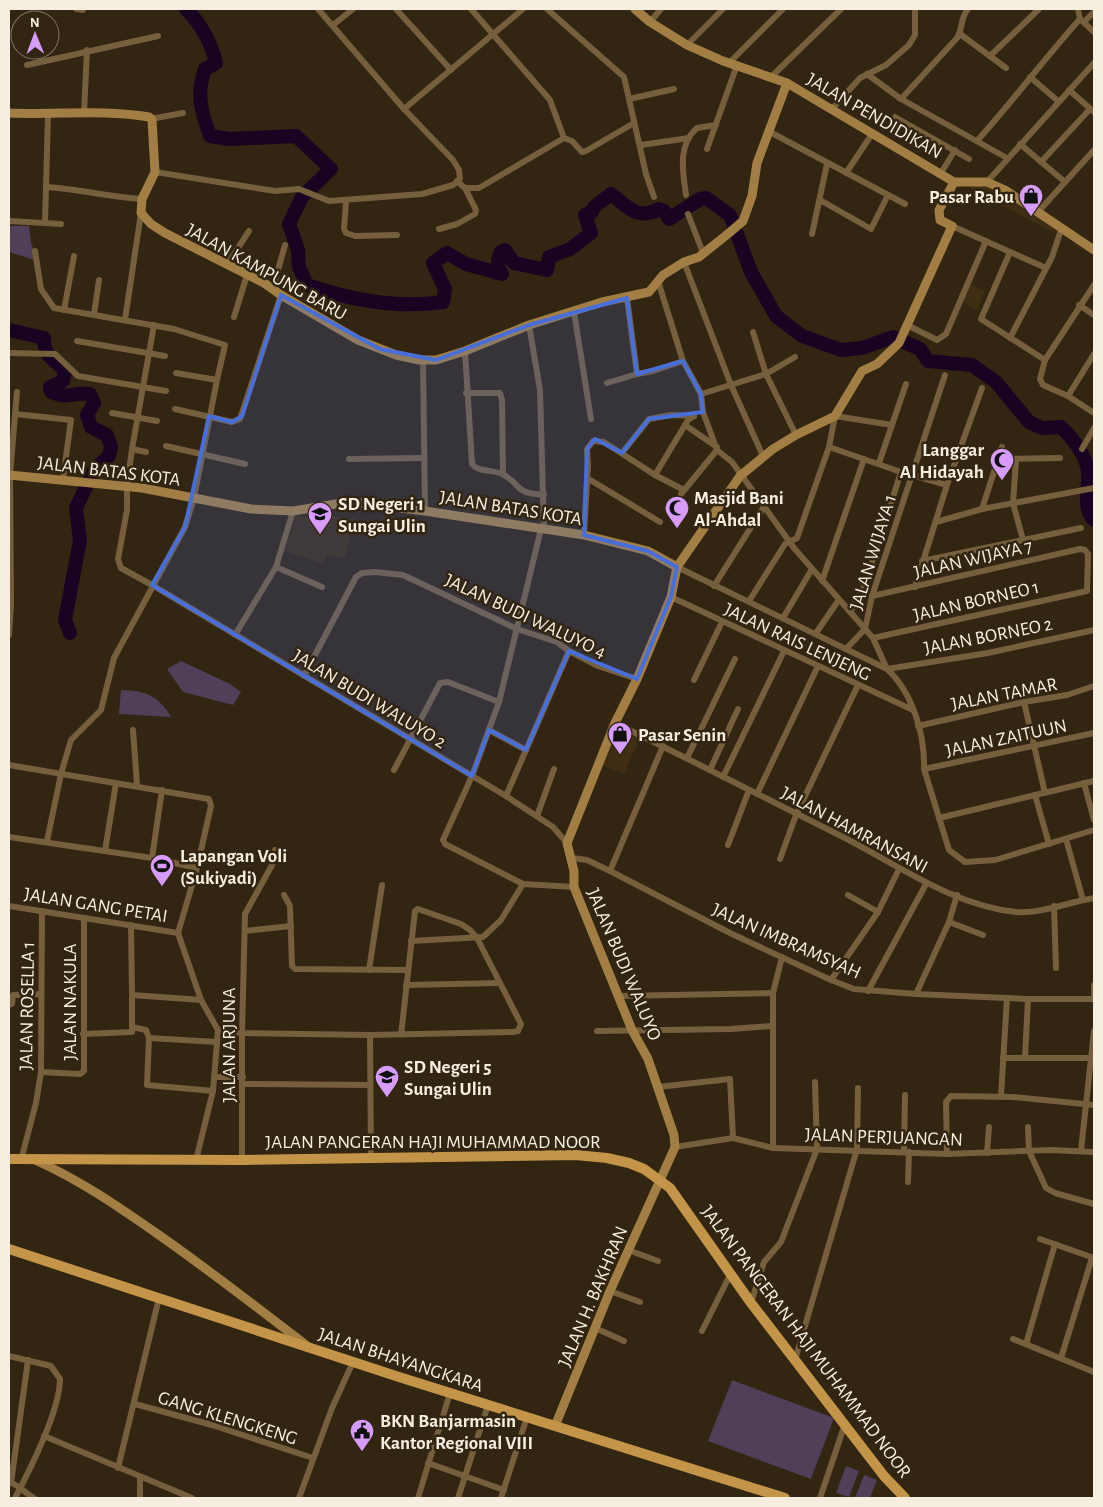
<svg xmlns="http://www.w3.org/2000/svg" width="1103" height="1507" font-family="'Alegreya Sans',sans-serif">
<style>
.built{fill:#3f2e13}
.green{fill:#4f3f58}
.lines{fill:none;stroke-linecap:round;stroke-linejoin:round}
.river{stroke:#180323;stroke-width:14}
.street{stroke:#765f3c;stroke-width:6}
.secondary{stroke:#a27e44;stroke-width:9}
.primary{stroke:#c49548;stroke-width:10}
.marked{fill:#486eda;fill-opacity:0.2;stroke:#486eda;stroke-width:4;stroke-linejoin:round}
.labels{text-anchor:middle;stroke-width:5;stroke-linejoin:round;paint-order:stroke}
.street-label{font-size:19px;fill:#f6eee1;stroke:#322511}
.poi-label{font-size:19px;font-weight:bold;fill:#f6eee1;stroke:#322511;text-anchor:start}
</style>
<rect width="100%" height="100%" fill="#322511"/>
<g class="built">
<path d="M974 184 983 185 1003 193 1056 230 1054 233 971 189Z"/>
<path d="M969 283 985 291 977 310 961 301Z"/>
<path d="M316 513 354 519 345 558 326 555 324 564 285 551 296 515 312 518Z"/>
<path d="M633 735 640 738 624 774 602 765 613 738 629 744Z"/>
</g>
<g class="green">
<path d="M9 226H29L31 243 38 261 9 252Z"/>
<path d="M181 661 230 684 241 692 233 705 183 692 167 669Z"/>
<path d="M121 690C146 691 158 695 171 717L119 714Z"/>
<path d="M732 1380 834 1418 811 1479 708 1441Z"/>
<path d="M846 1466 859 1471 849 1497 836 1493Z"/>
<path d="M864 1475 877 1480 870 1498H855Z"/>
</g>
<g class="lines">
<g class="river">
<path d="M186 9C201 24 211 42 216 63L205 69C196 94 201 111 210 136L229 139 296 136 331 169 302 197 289 224 298 250 299 267 307 285C351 300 397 309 443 302L445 289 433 263 447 253 466 264 502 274C497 267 497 260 501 252L505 250 514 263 547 270 549 257 570 249 591 233 585 215 592 212 594 207 611 194C628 207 637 221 659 209L664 211 669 219 700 199 706 198 730 215 751 272 776 316 802 336 841 350 862 348 893 337 920 349 928 361 972 365 996 382 1029 422 1042 428 1061 427C1072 437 1083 452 1087 466 1092 484 1080 505 1094 520"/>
<path d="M9 330 44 338C45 361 54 356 65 372L63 381 50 387 51 392C68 400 77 391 90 394L94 403 87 415 91 427 107 435 111 447 109 456 94 470 76 508 80 540 65 620 70 633"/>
</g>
<g class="street">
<path d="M76 9 83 10"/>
<path d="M396 9 451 70"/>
<path d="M471 9 550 100 564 138"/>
<path d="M547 9 624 77 646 174 654 197"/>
<path d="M1078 9 1080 19 1094 32"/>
<path d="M650 22 661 9"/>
<path d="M1084 22 1094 12"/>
<path d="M333 25 353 9"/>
<path d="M960 34 1006 68"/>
<path d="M687 45 723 9"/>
<path d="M990 56 1039 9"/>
<path d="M730 62 783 9"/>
<path d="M27 65 158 36"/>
<path d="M867 74 901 99 1007 158"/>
<path d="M1030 77 1058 101"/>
<path d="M770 78 841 9"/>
<path d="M1069 90 1094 112"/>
<path d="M629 99 674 89"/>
<path d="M901 99 957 38C963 29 960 18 968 9"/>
<path d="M404 109 523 9"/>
<path d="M832 109 860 78 886 65 909 45 915 35V9"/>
<path d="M84 113 87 50"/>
<path d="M149 117 156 118 183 113"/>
<path d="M895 117 969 159"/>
<path d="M770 132 905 204"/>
<path d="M977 141C1013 101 1044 59 1080 19"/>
<path d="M1020 144 1065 182"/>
<path d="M641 145 689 138"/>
<path d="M707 149 737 65"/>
<path d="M1041 162 1090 109"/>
<path d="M155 172 275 191 299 189 329 201 422 194 453 185 460 179 459 170 453 160 404 109 318 9"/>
<path d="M846 173 872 134"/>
<path d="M941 173 955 150"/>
<path d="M457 181 465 188H479L564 138 572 141 582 152 586 151 634 123"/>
<path d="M987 182 1094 63"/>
<path d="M46 187C78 189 110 197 142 199"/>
<path d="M686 195C683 173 677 145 697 128L716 125"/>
<path d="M820 200 871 229 888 195"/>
<path d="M346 202 344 229 346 233 355 236 397 235"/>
<path d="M1038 212 1094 150"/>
<path d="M688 214 703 253"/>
<path d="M9 221 61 224"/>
<path d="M45 223 48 115"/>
<path d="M952 226 1046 268"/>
<path d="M439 229 457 224 475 214 476 210 465 188"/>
<path d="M812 234 827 164"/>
<path d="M35 251 41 289 54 308 174 329 225 345 217 380 176 373"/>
<path d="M1010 252 981 319 1045 360"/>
<path d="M684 262 731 385 763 456"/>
<path d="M227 265 249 231"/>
<path d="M658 281 683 361 701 394 703 412 717 450 732 462 794 548 873 638 1087 591 1088 554 1085 550 1080 549 872 596"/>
<path d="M1094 285 1045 360 1040 379 1043 385 1068 396 1094 413"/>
<path d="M273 288 285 245"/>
<path d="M627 298 637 374 653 371 683 361"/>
<path d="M1079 305 1094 315"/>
<path d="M64 310 74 256"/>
<path d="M574 312 591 419"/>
<path d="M94 314 99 280"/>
<path d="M234 317 247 275"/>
<path d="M125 320 141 213"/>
<path d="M154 325 132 449 127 486V510L118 559 121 568 152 585 506 796 553 827 567 843"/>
<path d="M529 325 540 390 544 529"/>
<path d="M907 325 937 340 946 334 986 241"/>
<path d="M753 332 766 374 796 435"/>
<path d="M1010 338 1052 257 1061 230"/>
<path d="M77 341 165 356"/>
<path d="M465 351 472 464C479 473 492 469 502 474 523 484 511 493 544 495"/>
<path d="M9 353 55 354 78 376 166 391"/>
<path d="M423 359 425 511"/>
<path d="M607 383 637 374"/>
<path d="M466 393H500L502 400 503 474"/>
<path d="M701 394 766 374 795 357"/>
<path d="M1068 396 1094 354"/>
<path d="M175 409 232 422 240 419 281 295"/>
<path d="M112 413 157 421"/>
<path d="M15 414 71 420 63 479"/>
<path d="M685 425 717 447"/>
<path d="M166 446 245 464"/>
<path d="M829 447 901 472 947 485"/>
<path d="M132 449 146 452"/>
<path d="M1082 449 1094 428"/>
<path d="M622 453 649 419 671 415 694 416"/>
<path d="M349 459 424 458"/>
<path d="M997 459 1060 458"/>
<path d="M1016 460 1013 503 1023 540"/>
<path d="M879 463 906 384"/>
<path d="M655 475 688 420 694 416"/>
<path d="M587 478 660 522"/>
<path d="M681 494 717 450"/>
<path d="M982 509 1002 447"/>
<path d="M936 522 982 509 1094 488"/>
<path d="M541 529 499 702 472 776 443 840 445 844 523 884 574 887"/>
<path d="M584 535 588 465 587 449 593 441 604 442 655 475 684 490"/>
<path d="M922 561 1081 528"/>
<path d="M276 567 322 587"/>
<path d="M677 567 887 669C913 693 925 735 924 769L949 850 965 862 995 860 1094 830"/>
<path d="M822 581 864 459"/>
<path d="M714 586 765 505"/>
<path d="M915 587 947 485 982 388"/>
<path d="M671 597 913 710"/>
<path d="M749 601 785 544 797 538 829 447 835 416 892 425"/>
<path d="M850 612 864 587 901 472"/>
<path d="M783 618 812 569"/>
<path d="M816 633 838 601"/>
<path d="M9 635 11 603 10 475 17 392"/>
<path d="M235 635 276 567 293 511"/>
<path d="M873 638 887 669 988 653 1094 630"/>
<path d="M846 649 865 629 872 596 945 375"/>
<path d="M304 676 356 577 362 573 375 572 403 575 517 629 557 642 569 651 598 666 637 679"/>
<path d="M694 680 722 622"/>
<path d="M1024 702 1045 793"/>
<path d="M615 723C691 760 767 799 843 837 898 865 952 905 1016 912 1041 914 1069 902 1094 898"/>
<path d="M918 726 1024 702 1067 695 1094 686"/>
<path d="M133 730 137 785"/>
<path d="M489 730 526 750"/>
<path d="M687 758 735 659"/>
<path d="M9 765 209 799 211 806 197 868 178 933 201 1000 218 1030"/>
<path d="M924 769 1094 733"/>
<path d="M394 770 440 683 448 682 499 702"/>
<path d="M710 770 738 709"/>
<path d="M723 777 784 651"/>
<path d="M1084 783 1094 820"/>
<path d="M757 794 818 666"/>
<path d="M1035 795 1049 844"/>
<path d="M506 796 569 651"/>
<path d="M537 816 554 769"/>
<path d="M939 818 1094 781"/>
<path d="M9 837 152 858 197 868"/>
<path d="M1066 839 1083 900"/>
<path d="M47 841 61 774 71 740 101 710 114 658 185 527 194 498 217 380"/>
<path d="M728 845 749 790"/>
<path d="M105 851 116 783"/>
<path d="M152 858 162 790"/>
<path d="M572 858 587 860 610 871 732 934 831 980 854 989 916 994 1028 999H1094"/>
<path d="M780 859 796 815 858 685"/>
<path d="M610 871 663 746"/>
<path d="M284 895 290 906 292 966 295 969 408 970"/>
<path d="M848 895 878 912"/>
<path d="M9 906 178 933"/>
<path d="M1054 906 1056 968"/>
<path d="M949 922 983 935"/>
<path d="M131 925 132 995"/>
<path d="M245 931 291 926"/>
<path d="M411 941 483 937 501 920 523 884"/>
<path d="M369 970 382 885"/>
<path d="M831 980 878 912 899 869"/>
<path d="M406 985 500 983"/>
<path d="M1094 985V998"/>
<path d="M868 991 926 884"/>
<path d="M916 994 949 922 957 895"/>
<path d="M618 996 773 993"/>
<path d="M9 1005 12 1004 13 995 40 994"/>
<path d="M132 1027 146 1030 149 1038 217 1042"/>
<path d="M218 1030 242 1033 370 1035 513 1032 518 1031 521 1024 477 938 470 930 461 924 418 909 415 911 401 1035"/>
<path d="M597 1031 731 1029 772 1026"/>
<path d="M83 1034 132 1032V995L201 1000"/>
<path d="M370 1035 371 1158"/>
<path d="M149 1038 147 1085 213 1091"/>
<path d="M1003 1058H1094"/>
<path d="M1025 1058 1028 999"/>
<path d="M41 1072 80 1074 84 1071V918"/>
<path d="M214 1077H243"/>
<path d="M243 1084 370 1085"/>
<path d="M658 1087 730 1079 733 1138"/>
<path d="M1001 1096 1007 998"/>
<path d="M1028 1127 1029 1151 1046 1188 1055 1193 1094 1204"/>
<path d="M675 1147 733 1138 773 1148 947 1154 1050 1150 1094 1152"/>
<path d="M773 1148V993L782 957"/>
<path d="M1081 1150 1094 1031"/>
<path d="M904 1152 905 1095"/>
<path d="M987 1153 989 1127"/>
<path d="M947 1154 946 1102 951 1096 1013 1097 1094 1105"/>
<path d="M21 1160 36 1103 41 1072 42 911"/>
<path d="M196 1160 213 1091 218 1030"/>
<path d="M242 1160V1033L245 914 272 865 275 850"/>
<path d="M908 1182 909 1152"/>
<path d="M1040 1239 1094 1258"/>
<path d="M628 1250 658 1261"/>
<path d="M610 1291 640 1302"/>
<path d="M751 1303 764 1262 781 1242 817 1149 815 1082"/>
<path d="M595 1328 624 1341"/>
<path d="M702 1331 731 1273"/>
<path d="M1013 1339 1094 1372"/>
<path d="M1026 1344 1055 1244"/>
<path d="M9 1356 51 1366 60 1379C60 1410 30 1470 15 1498"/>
<path d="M1061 1358 1092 1258"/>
<path d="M795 1360 857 1149 858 1088"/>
<path d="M135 1404 212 1425 313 1458"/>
<path d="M44 1436 192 1498"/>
<path d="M428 1463 504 1490"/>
<path d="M118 1468 159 1298"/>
<path d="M140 1477V1498"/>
<path d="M9 1482C19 1485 25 1493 34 1498"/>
<path d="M11 1483 28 1360"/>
<path d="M299 1498 332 1408 353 1362"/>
<path d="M418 1498 450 1393"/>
<path d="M458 1498 488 1405"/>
<path d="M501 1498 527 1417"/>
<path d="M820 1498 845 1424"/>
</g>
<g class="secondary">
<path d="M635 9 650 22 687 45 723 61 787 83 954 182H987L1005 190 1094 250"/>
<path d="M9 113C55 115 103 109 149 117L152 120 155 172 142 199 141 213 151 224 165 233 264 283 281 295 358 340 396 355 419 360H436L465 351 529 325 602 302 649 292 663 275 684 262 699 257 729 233 743 221 752 196 757 163 787 83"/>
<path d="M9 475 142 488 251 509 293 511 342 503H359L425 511 584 535 648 551 677 567"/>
<path d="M35 1160C80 1180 119 1207 159 1235 209 1270 258 1308 306 1345"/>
<path d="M555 1426 610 1291 675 1147 674 1135 648 1059 632 1030 574 887V871L567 843 615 723 637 679 671 597 677 567 740 476 773 449 796 435 835 416 862 371 877 364 899 343 952 226 940 220 939 210 954 182"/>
</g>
<g class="primary">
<path d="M9 1159 242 1160 576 1155 607 1158 629 1163 644 1169 670 1188 751 1303 884 1476 905 1498"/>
<path d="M9 1249 399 1377 785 1498"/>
</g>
</g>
<path class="marked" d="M281 295 380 349 436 360 529 325 627 298 637 374 683 361 701 394 703 412 649 419 622 453 595 439 587 449 584 535 648 551 677 567 671 597 637 679 569 651 526 750 489 730 472 776 152 585 185 527 209 416 232 422 242 416Z"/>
<defs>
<symbol id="shop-pin" viewBox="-11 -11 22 30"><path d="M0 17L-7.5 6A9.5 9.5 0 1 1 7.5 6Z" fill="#d79bf9" stroke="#322511"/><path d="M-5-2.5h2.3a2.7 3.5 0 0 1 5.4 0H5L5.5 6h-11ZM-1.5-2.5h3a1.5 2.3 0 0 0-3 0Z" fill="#111"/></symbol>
<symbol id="mosque-pin" viewBox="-11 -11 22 30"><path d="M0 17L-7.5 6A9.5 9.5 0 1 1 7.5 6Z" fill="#d79bf9" stroke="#322511"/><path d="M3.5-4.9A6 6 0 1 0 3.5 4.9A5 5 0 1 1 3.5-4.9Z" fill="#111"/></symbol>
<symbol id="school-pin" viewBox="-11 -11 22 30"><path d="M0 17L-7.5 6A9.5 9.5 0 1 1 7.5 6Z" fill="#d79bf9" stroke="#322511"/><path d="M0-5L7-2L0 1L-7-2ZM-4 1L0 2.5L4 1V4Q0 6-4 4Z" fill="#111"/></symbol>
<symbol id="stadium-pin" viewBox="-11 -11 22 30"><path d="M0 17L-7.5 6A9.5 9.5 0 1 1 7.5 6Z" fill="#d79bf9" stroke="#322511"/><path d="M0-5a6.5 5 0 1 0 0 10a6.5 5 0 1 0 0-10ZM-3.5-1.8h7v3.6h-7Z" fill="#111"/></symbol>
<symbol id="civic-pin" viewBox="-11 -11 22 30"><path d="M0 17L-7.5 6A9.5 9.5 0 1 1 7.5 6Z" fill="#d79bf9" stroke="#322511"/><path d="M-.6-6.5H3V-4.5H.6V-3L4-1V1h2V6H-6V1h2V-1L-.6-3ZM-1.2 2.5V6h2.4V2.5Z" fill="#111"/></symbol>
</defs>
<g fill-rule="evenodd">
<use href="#shop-pin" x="1017" y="182" width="28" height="38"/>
<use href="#mosque-pin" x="988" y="446" width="28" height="38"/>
<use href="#mosque-pin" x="663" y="494" width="28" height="38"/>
<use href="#school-pin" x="306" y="500" width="28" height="38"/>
<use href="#shop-pin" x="606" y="720" width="28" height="38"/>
<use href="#stadium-pin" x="148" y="852" width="28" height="38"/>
<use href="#school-pin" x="373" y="1063" width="28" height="38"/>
<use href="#civic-pin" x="348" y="1417" width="28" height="38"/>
</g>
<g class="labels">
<g class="street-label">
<text transform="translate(875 115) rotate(30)" y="7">JALAN PENDIDIKAN</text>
<text transform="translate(267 271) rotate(29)" y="7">JALAN KAMPUNG BARU</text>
<text transform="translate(109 470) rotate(7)" y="7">JALAN BATAS KOTA</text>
<text transform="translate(511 507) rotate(9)" y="7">JALAN BATAS KOTA</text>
<text transform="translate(872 552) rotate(-73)" y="7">JALAN WIJAYA 1</text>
<text transform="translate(973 558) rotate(-13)" y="7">JALAN WIJAYA 7</text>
<text transform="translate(976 600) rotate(-13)" y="7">JALAN BORNEO 1</text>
<text transform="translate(526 615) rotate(25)" y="7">JALAN BUDI WALUYO 4</text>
<text transform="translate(988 635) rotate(-11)" y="7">JALAN BORNEO 2</text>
<text transform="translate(798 641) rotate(25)" y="7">JALAN RAIS LENJENG</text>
<text transform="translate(1004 693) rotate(-11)" y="7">JALAN TAMAR</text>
<text transform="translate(370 698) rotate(31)" y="7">JALAN BUDI WALUYO 2</text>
<text transform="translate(1006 737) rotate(-12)" y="7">JALAN ZAITUUN</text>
<text transform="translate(855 829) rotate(28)" y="7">JALAN HAMRANSANI</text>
<text transform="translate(96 904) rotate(9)" y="7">JALAN GANG PETAI</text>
<text transform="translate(787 940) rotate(24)" y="7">JALAN IMBRAMSYAH</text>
<text transform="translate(625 964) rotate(67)" y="7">JALAN BUDI WALUYO</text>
<text transform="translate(69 1002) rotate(-90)" y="7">JALAN NAKULA</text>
<text transform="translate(26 1006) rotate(-89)" y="7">JALAN ROSELLA 1</text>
<text transform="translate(228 1045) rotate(-90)" y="7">JALAN ARJUNA</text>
<text transform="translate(884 1136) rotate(2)" y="7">JALAN PERJUANGAN</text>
<text x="433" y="1148">JALAN PANGERAN HAJI MUHAMMAD NOOR</text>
<text transform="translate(592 1296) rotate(-67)" y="7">JALAN H. BAKHRAN</text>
<text transform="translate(807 1341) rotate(53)" y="7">JALAN PANGERAN HAJI MUHAMMAD NOOR</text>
<text transform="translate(401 1359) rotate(18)" y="7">JALAN BHAYANGKARA</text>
<text transform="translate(228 1417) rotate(17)" y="7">GANG KLENGKENG</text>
</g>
<g class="poi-label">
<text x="1014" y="203" text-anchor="end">Pasar Rabu</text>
<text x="984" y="456" text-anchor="end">Langgar<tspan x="984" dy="22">Al Hidayah</tspan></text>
<text x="694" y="504">Masjid Bani<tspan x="694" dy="22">Al-Ahdal</tspan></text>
<text x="338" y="510">SD Negeri 1<tspan x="338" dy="22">Sungai Ulin</tspan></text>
<text x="638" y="741">Pasar Senin</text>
<text x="180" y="862">Lapangan Voli<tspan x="180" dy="22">(Sukiyadi)</tspan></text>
<text x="404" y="1073">SD Negeri 5<tspan x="404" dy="22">Sungai Ulin</tspan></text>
<text x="380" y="1427">BKN Banjarmasin<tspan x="380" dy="22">Kantor Regional VIII</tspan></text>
</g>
</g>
<rect width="1103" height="1507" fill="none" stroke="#f6eee1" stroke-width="20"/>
<g transform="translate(35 35) rotate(359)"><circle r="24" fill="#322511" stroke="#807564"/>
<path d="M0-4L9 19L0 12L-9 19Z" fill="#d79bf9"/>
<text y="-8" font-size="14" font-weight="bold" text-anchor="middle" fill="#f6eee1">N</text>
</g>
</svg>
